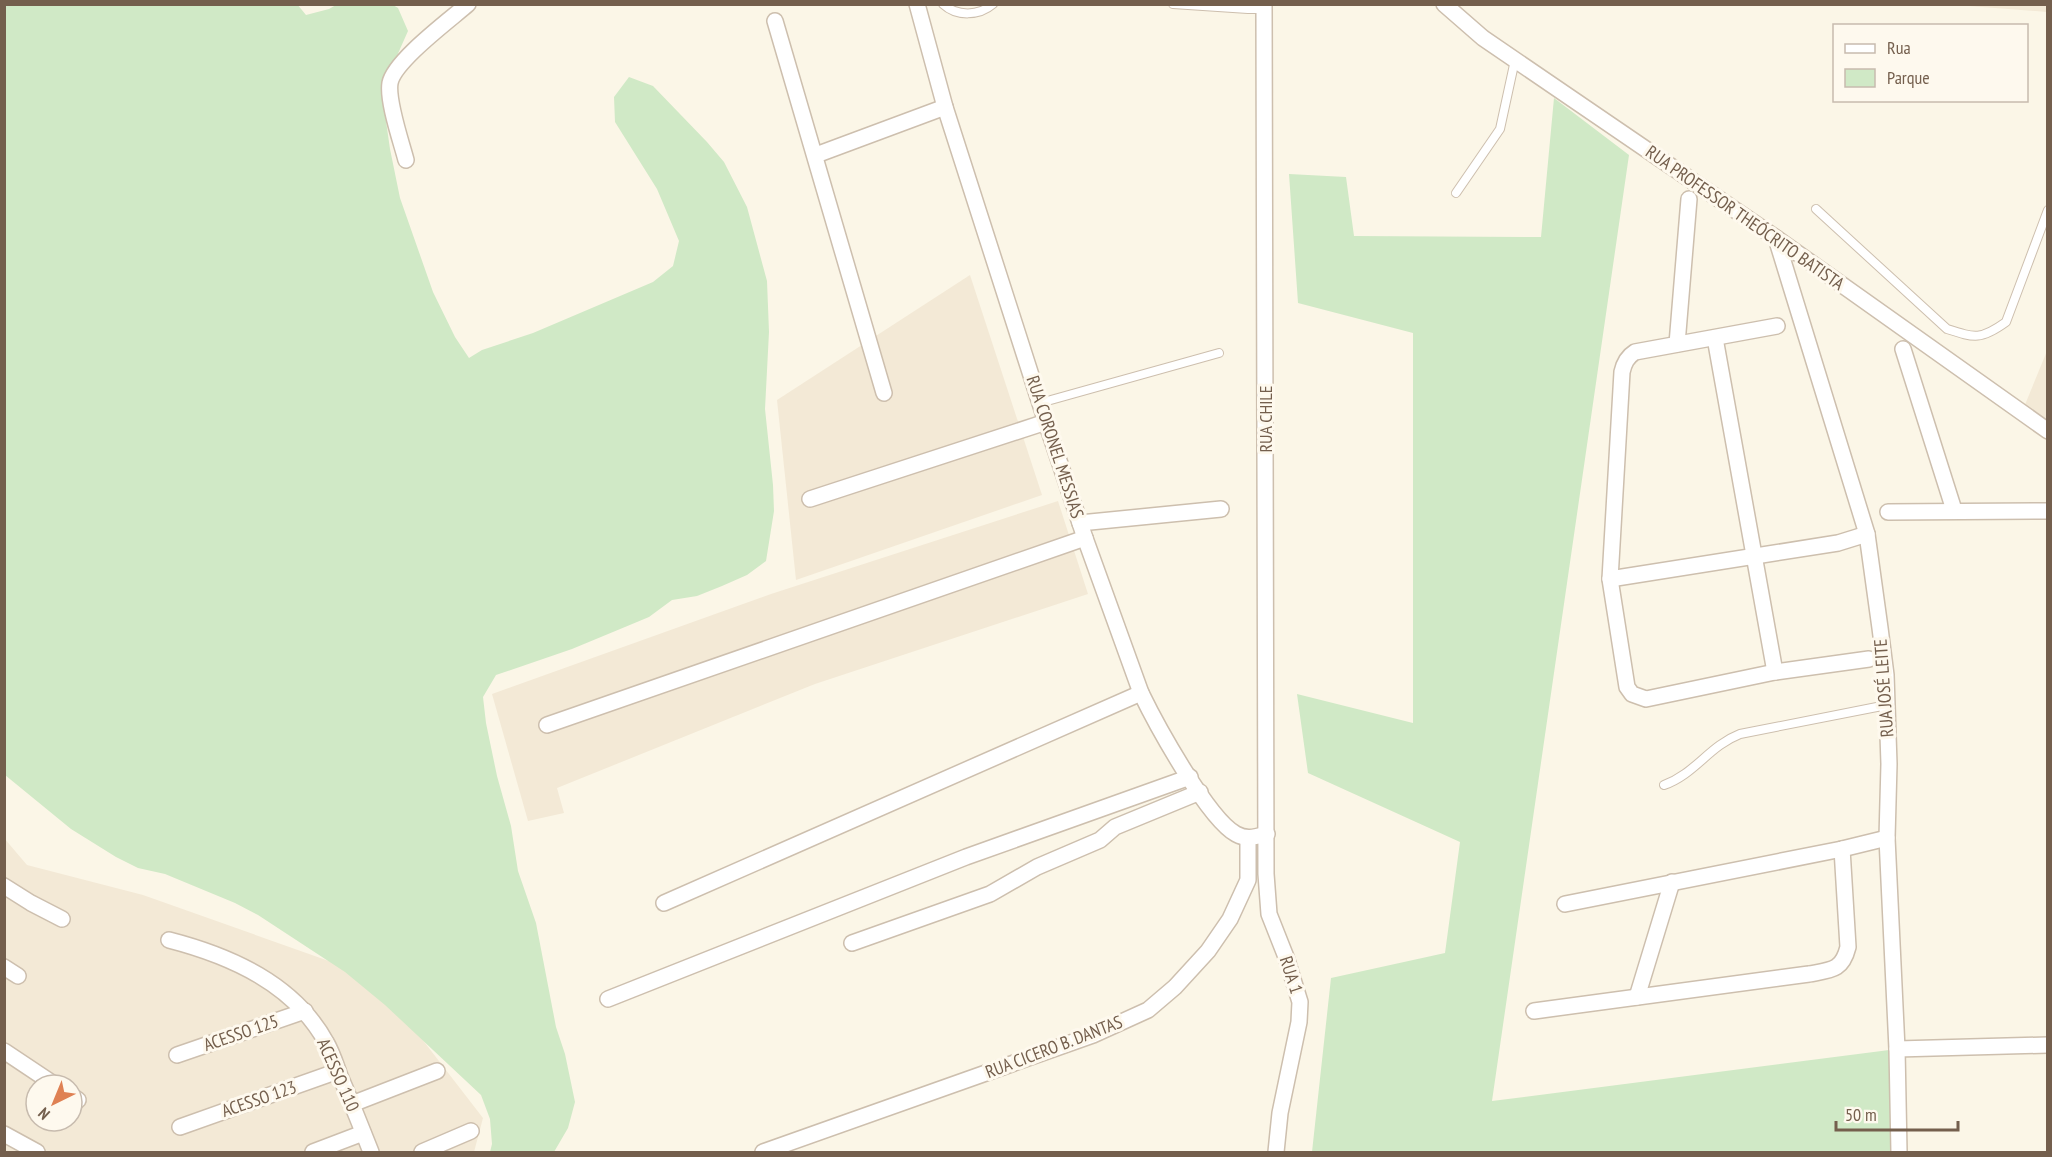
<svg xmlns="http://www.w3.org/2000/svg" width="2052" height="1157" font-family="'PT Sans Narrow',sans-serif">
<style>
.residential{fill:#f3e9d6;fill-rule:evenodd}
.green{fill:#d0e9c6}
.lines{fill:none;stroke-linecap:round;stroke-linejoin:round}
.lane-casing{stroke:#cdbfae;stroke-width:10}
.street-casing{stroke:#cdbfae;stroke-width:18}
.lane{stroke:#fff;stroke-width:8}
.street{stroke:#fff;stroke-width:15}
.labels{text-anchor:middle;stroke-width:6;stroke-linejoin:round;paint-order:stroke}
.street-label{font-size:18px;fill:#745f4d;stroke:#fef9ee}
</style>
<rect width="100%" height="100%" fill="#fbf6e7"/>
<g class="residential">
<path d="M1956 5H2047V12Z"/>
<path d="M970 275 1042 495 796 580 777 400Z"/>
<path d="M2047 351V431L2022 412Z"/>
<path d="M1058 501 1088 594 815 684 557 788 564 813 528 821 492 694 771 594Z"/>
<path d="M4 838 27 865 143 895 374 977 483 1118 474 1152H5ZM36 1085H72V1121H36Z"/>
</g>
<g class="green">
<path d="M297 4 306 15 329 9 336 5H393L398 8 408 31 388 76 383 100 390 149 400 198 433 292 455 337 469 358 482 350 533 333 653 282 673 266 679 241 657 189 615 122 614 97 629 77 653 86 707 142 724 162 747 207 767 281 769 332 765 409 773 485 774 511 766 561 747 575 722 586 697 596 672 600 649 617 625 627 572 649 496 675 483 697 486 723 497 776 511 826 518 871 536 923 556 1027 565 1054 575 1102 568 1128 554 1152H490L492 1144 490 1119 481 1095 385 1005 345 972 258 915 235 903 165 874 138 868 116 857 71 829 5 775V5Z"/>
<path d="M1554 98 1629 155 1492 1101 1897 1049 1892 1152H1312L1331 978 1445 953 1460 842 1308 773 1297 694 1413 723V333L1298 303 1289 174 1346 177 1354 236 1541 237Z"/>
</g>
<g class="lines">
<defs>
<g id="lane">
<path d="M943 4C957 17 979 16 993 4"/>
<path d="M1173 4 1248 9H1264"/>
<path d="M1456 193 1500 129 1515 60"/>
<path d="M1816 209 1947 329C1975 338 1981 340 2006 322L2048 210"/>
<path d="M1040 403 1219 353"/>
<path d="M1664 785C1695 774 1709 746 1740 734L1887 705"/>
</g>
<g id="street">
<path d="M917 4 945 107 1046 422 1085 538 1141 693C1156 724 1208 819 1236 834 1247 840 1255 837 1267 834"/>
<path d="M1264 4 1266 874 1269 914 1286 957 1300 1002 1299 1022 1280 1113 1276 1152"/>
<path d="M1444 4 1483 38 1776 238 2048 431"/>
<path d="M775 21 884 393"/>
<path d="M816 155 945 107"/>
<path d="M406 160C401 141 387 101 390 83 394 61 451 19 468 4"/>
<path d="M1776 238 1867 534 1880 628 1886 675 1889 764 1887 838 1897 1049 1899 1152"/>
<path d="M1777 326 1635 352C1627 357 1624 363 1622 372L1610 579 1627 687 1632 694 1646 699 1775 672 1869 659"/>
<path d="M1715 338 1775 672"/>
<path d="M1677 344 1689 199"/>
<path d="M1903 349 1954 510"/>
<path d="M810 499 1046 422"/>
<path d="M1888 512 2048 511"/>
<path d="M1080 523 1221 509"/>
<path d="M1610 579 1838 543 1867 534"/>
<path d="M547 725 1085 538"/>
<path d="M4 886 31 903 62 919"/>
<path d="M664 903 1141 693"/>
<path d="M1565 904 1842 849 1887 838"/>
<path d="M169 940C231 956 294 984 326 1042 332 1052 336 1065 340 1076 351 1101 361 1127 371 1152"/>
<path d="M852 943 990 894 1037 867 1100 840 1115 827 1200 792"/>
<path d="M4 967 18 976"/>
<path d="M1637 997 1672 882"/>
<path d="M608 999 966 857 1190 777"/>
<path d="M1534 1011 1809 974C1831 970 1842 971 1848 947L1842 849"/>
<path d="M1897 1049 2048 1045"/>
<path d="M4 1051 55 1085"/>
<path d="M177 1055 305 1011"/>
<path d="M72 1096 78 1100"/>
<path d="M352 1104 437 1071"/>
<path d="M180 1127 338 1071"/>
<path d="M4 1134 37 1152"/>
<path d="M313 1152 363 1133"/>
<path d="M422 1152 471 1131"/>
<path d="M763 1152 1093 1035 1148 1010 1175 987 1208 951 1230 919 1248 880V838"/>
</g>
</defs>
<use href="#lane" class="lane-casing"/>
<use href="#street" class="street-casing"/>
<use href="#lane" class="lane"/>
<use href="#street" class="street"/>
</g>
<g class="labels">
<g class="street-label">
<text transform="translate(1745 218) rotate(35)" y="6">RUA PROFESSOR THEÓCRITO BATISTA</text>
<text transform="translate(1266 419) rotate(-90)" y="6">RUA CHILE</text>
<text transform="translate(1055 447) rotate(72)" y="6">RUA CORONEL MESSIAS</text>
<text transform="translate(1884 688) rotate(-94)" y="6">RUA JOSÉ LEITE</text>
<text transform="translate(1291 975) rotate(72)" y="6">RUA 1</text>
<text transform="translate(241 1033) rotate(-19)" y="6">ACESSO 125</text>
<text transform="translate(1054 1047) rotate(-21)" y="6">RUA CICERO B. DANTAS</text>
<text transform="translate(338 1075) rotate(66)" y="6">ACESSO 110</text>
<text transform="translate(259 1099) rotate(-19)" y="6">ACESSO 123</text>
</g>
</g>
<rect width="2052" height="1157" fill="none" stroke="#745f4d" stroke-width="12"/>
<rect x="1833" y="24" width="195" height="78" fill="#fef9ee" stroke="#c7bbae" stroke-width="1.5"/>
<rect x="1845" y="44" width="30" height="9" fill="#ffffff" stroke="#c7bbae" stroke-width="1.5"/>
<text x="1887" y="54" font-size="18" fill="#745f4d">Rua</text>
<rect x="1845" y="69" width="30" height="18" fill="#d0e9c6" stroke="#c7bbae" stroke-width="1.5"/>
<text x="1887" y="84" font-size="18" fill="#745f4d">Parque</text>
<g transform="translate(54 1103) rotate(223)"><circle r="28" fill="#fef9ee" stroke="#c7bbae" stroke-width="1.5"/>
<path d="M0-4.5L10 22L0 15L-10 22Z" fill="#df8153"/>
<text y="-9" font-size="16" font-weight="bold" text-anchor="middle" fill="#745f4d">N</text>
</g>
<path d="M1836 1121v9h122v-9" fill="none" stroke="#745f4d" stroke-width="3"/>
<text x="1845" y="1121" font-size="18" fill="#745f4d" stroke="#fef9ee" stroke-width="4.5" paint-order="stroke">50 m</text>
</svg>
